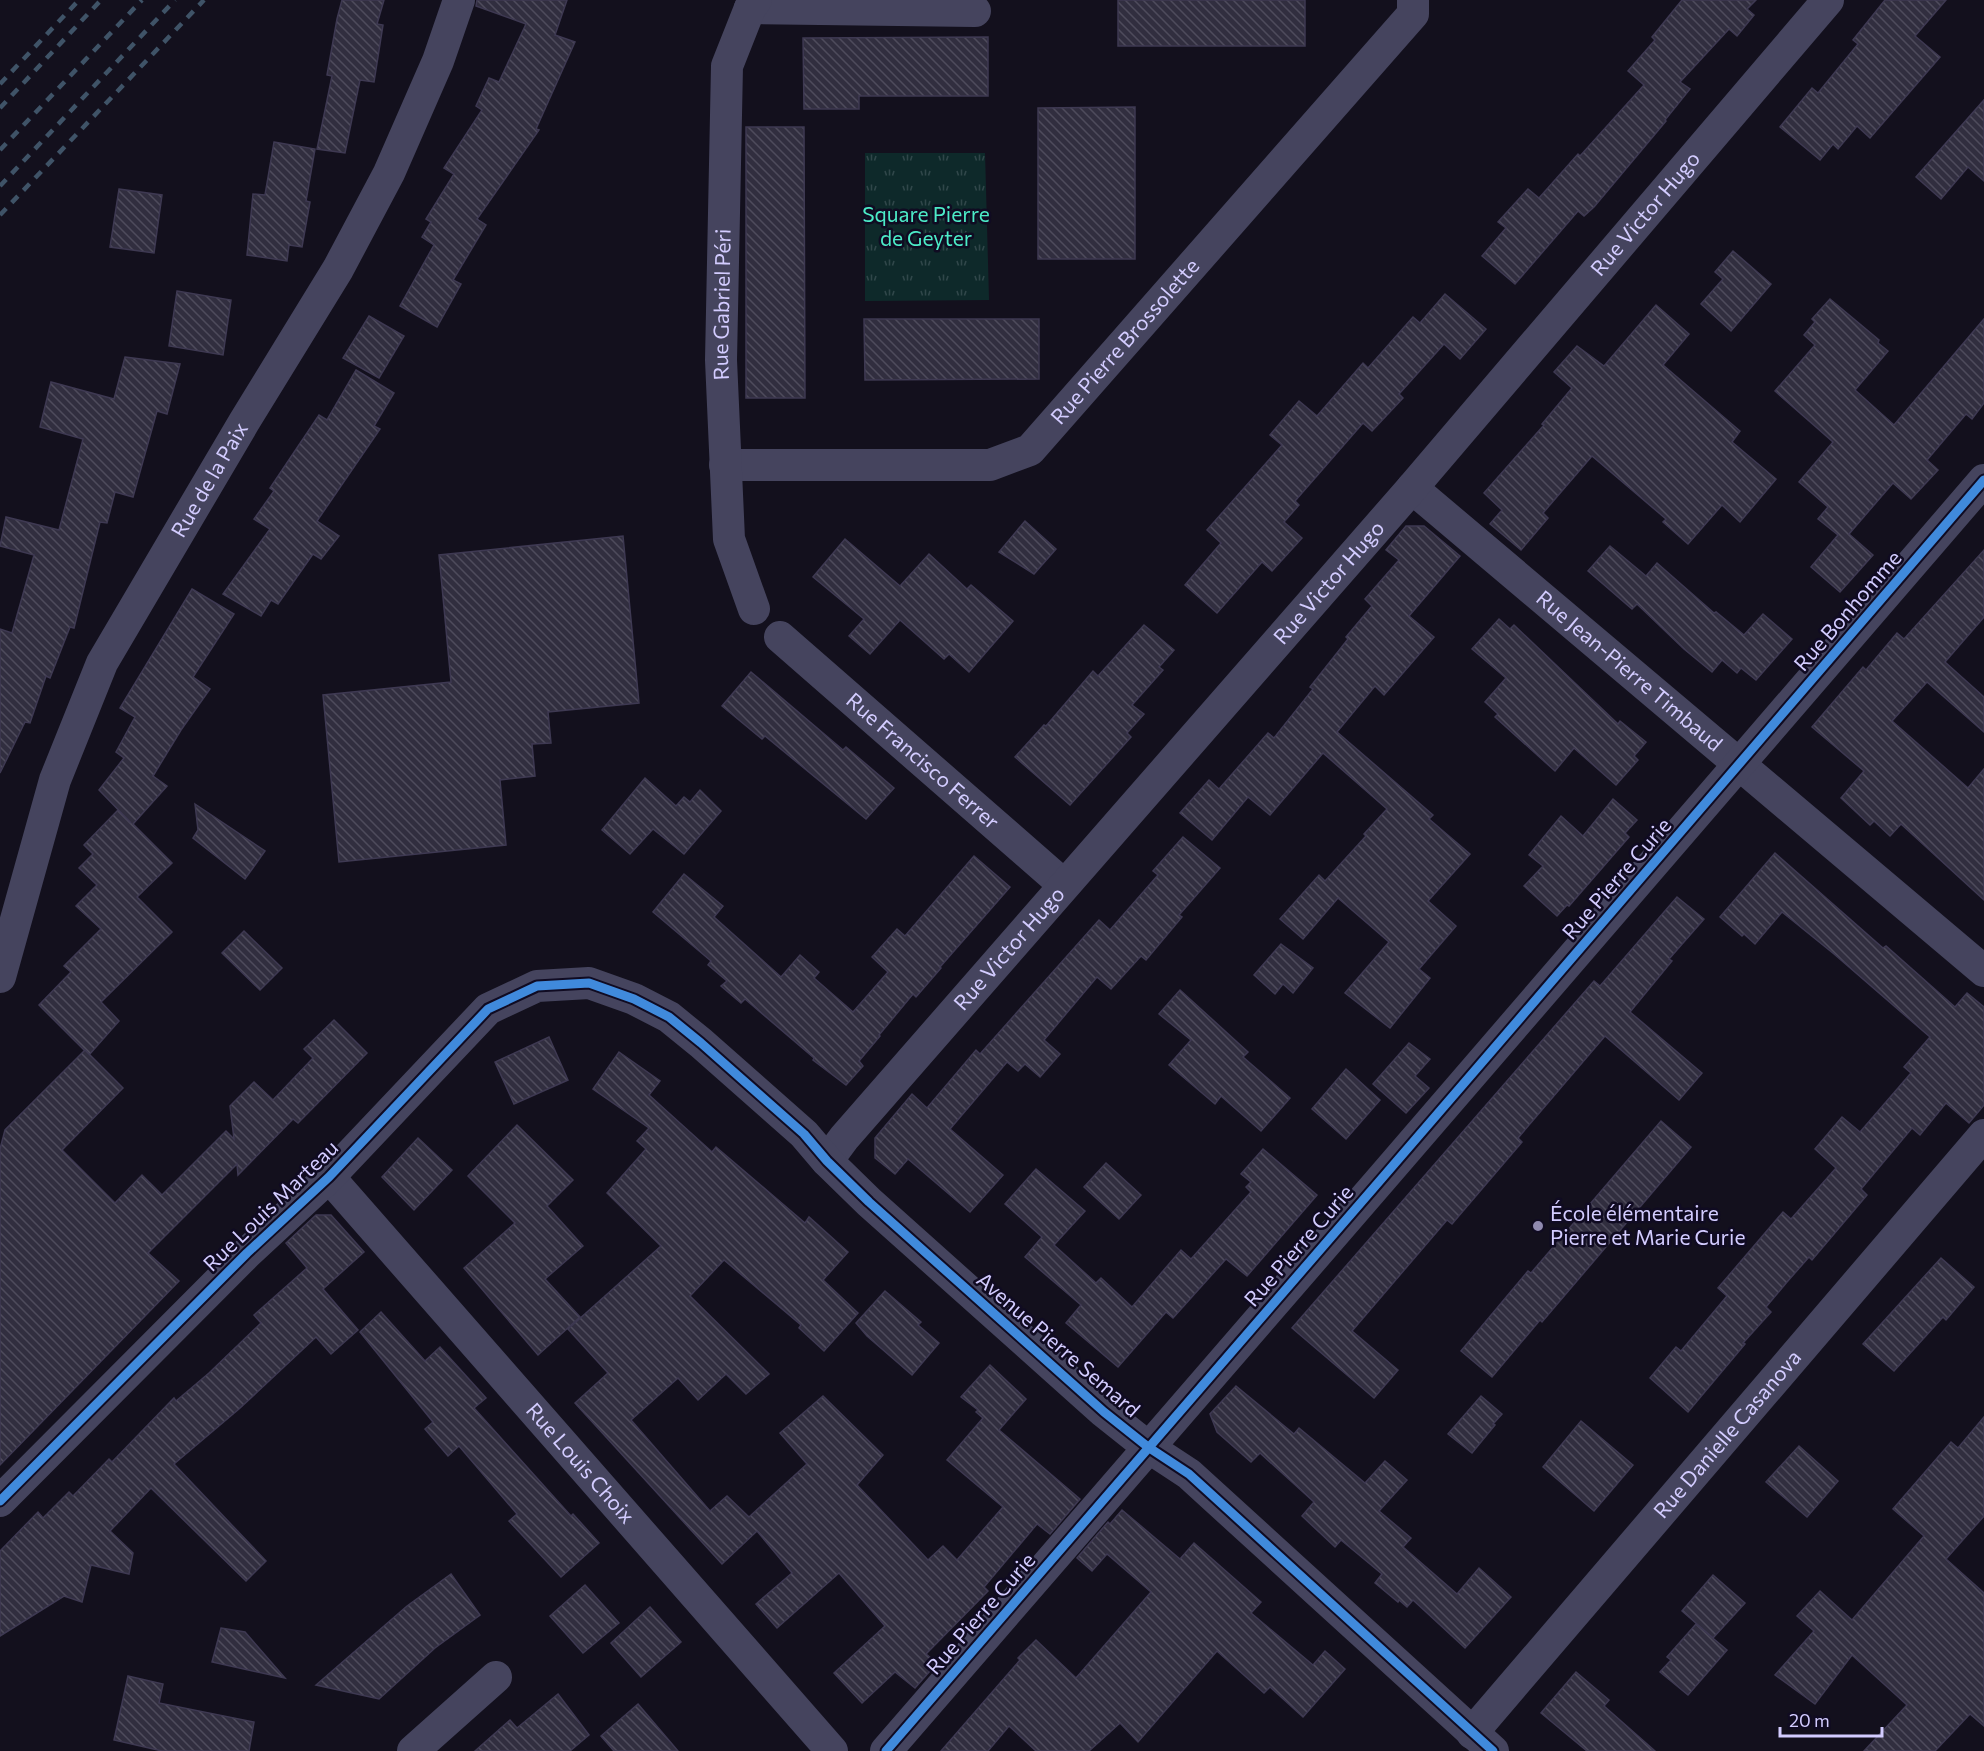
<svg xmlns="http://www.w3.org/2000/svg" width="1984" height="1751" font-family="Commissioner,sans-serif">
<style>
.park{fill:url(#park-tufts)}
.building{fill:url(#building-back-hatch);stroke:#3e3952;stroke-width:1.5}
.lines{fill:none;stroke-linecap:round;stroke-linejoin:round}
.minor{stroke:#45445e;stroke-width:32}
.rail{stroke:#3f5367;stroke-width:4.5;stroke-dasharray:9 8;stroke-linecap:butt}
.cycleway-casing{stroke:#100b22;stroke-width:13}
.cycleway{stroke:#408adc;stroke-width:9}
.poi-dot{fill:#908ab0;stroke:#100b22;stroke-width:2}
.labels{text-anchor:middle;stroke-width:5;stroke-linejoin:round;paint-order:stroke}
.street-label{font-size:21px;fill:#d3ccff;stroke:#100b22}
.park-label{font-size:21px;fill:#4cebc7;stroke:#100b22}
.poi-label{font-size:21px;fill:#d3ccff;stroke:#100b22;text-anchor:start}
</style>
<defs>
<pattern id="park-tufts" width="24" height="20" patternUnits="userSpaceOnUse" patternTransform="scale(1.5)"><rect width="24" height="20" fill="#0e292a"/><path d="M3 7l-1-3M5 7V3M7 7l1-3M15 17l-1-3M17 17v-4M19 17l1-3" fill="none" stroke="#30474a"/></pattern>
<pattern id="building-back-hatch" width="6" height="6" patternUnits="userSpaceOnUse" patternTransform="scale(1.5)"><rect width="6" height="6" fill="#312e3f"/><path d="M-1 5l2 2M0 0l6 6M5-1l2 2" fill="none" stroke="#4e4b5c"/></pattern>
</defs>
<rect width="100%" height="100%" fill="#13101d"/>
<path class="park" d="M865 153H985L989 300 865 301Z"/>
<g class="building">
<path d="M342 0H384L377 24 383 25 374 82 360 80 345 153 317 149 332 76 327 75 337 19Z"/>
<path d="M477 0H567L555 35 575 42 536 129 539 130 477 219 486 225 453 280 461 284 437 327 400 306 434 245 422 237 431 222 426 219 454 174 444 168 482 110 476 106 489 78 499 82 526 24 476 6Z"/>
<rect x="1118" y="0" width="187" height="46"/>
<path d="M1682 0H1756L1747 9 1754 15 1737 36 1729 29 1680 82 1690 89 1665 120 1666 121 1594 207 1584 216 1578 211 1515 284 1482 256 1506 228 1498 222 1528 189 1539 198 1578 154 1580 156 1644 85 1628 71 1655 40 1652 37Z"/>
<path d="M1885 0H1946L1915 36 1940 57 1870 138 1857 126 1838 149 1833 144 1820 160 1780 127 1812 88 1818 93 1858 44 1853 40Z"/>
<path d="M988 37V96H859V109H804L803 38Z"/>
<path d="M1984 100V181L1968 167 1941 199 1916 177Z"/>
<path d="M1135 107V259H1038V108Z"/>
<path d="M746 127H804L805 398H746Z"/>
<path d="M274 142 315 149 306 201 310 202 302 247 289 245 287 261 247 255 253 194 265 195Z"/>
<path d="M119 189 162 195 154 253 110 247Z"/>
<path d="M1733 251 1771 284 1731 331 1701 304 1723 279 1715 272Z"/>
<path d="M177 291 231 300 223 355 169 346Z"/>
<path d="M1445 294 1486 329 1460 359 1444 344 1399 394 1403 398 1372 431 1363 423 1295 501 1299 505 1284 522 1302 538 1272 571 1262 562 1217 613 1185 585 1221 543 1207 530 1282 445 1270 435 1299 401 1317 416 1363 363 1368 368 1413 317 1420 323Z"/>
<path d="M1830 299 1879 340 1878 343 1888 351 1855 390 1894 425 1984 319V403L1972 419 1966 414 1927 460 1938 470 1911 499 1893 483 1849 534 1873 555 1840 592 1811 567 1838 535 1818 519 1828 507 1799 482 1833 442 1775 391 1815 345 1804 335 1815 322 1812 319Z"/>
<path d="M1656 305 1689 334 1663 365 1740 431 1732 442 1776 479 1740 522 1722 505 1688 544 1663 522 1666 519 1592 456 1543 513 1548 518 1521 550 1490 524 1502 510 1484 493 1544 425 1542 424 1572 388 1554 372 1577 346 1604 366Z"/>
<path d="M369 316 404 336 379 378 343 358Z"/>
<path d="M864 319H1039V379L865 380Z"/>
<path d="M125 357 180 364 167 414 157 411 133 497 115 492 107 523 100 522 74 628 70 627 50 678 46 676 30 723 25 722 0 773V629L12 633 34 555 0 546 6 517 59 530 83 439 40 427 51 382 114 399Z"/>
<path d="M356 370 394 393 374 426 380 429 317 521 339 536 321 559 313 554 278 604 271 600 261 616 223 594 270 529 254 519 274 491 270 488 319 415 327 420Z"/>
<path d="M1025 521 1056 549 1034 574 999 552Z"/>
<path d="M1406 526H1424L1460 556 1409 616 1434 637 1384 695 1375 686 1337 732 1433 815 1429 819 1470 854 1428 901 1456 926 1419 969 1430 978 1390 1028 1345 993 1389 942 1338 898 1303 939 1280 919 1319 875 1325 881 1366 836 1364 834 1387 809 1323 753 1270 815 1248 797 1212 840 1180 813 1209 780 1219 789 1268 733 1274 738 1313 689 1310 687 1348 639 1346 637 1372 606 1365 599 1399 560 1386 550Z"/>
<path d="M623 536 639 703 548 712 551 743 532 744 535 776 500 780 506 845 339 862 323 695 451 682 439 555Z"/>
<path d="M845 539 900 586 929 554 967 589 971 585 1013 621 969 672 949 654 944 659 900 620 870 654 849 636 864 619 813 577Z"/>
<path d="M1610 546 1646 576 1657 563 1714 613 1716 612 1744 635 1763 614 1792 639 1756 680 1741 668 1737 673 1722 660 1712 672 1684 649 1637 604 1632 609 1588 571Z"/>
<path d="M1984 550V617L1945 662 1984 697V732L1927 682 1892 721 1968 788 1984 769V900L1901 824 1890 836 1874 821 1870 825 1841 798 1864 771 1812 727 1863 667 1866 670 1897 633 1904 639Z"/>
<path d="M192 589 234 614 193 677 210 689 181 730 153 776 167 786 133 824 172 863 137 897 172 932 101 1002 119 1021 89 1055 39 1005 71 972 64 966 101 929 76 906 97 885 79 868 93 854 84 845 118 810 131 823 99 790 124 758 116 752 135 717 120 708Z"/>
<path d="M1499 619 1510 629 1514 625 1618 724 1620 721 1646 742 1634 756 1638 760 1616 785 1574 748 1555 771 1495 717 1498 714 1485 702 1506 678 1472 649Z"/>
<path d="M1144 625 1174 650 1159 667 1163 670 1132 705 1144 714 1127 733 1131 737 1070 805 1015 757 1044 725 1046 726 1093 671 1098 676Z"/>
<path d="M751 672 843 750 846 747 894 788 866 819 765 736 762 739 722 706Z"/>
<path d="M645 778 676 806 684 797 690 802 700 790 721 811 684 854 653 829 630 854 602 830Z"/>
<path d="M1613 799 1637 820 1625 833 1629 837 1569 906 1567 905 1557 916 1524 886 1543 866 1529 855 1561 816 1583 836Z"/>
<path d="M195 804 265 851 245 879 193 838 198 830Z"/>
<path d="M1183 837 1220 868 1179 915 1182 917 1146 960 1141 956 1111 989 1097 977 1044 1040 1060 1054 1040 1077 1025 1064 1018 1071 1007 1062 950 1129 1003 1175 970 1212 908 1159 895 1174 875 1158V1138L912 1094 927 1108 976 1050 980 1054 1099 920 1110 930 1158 875 1153 871Z"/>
<path d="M1775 853 1883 948 1886 946 1955 1007 1967 993 1984 1007V1105L1969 1123 1946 1103 1920 1135 1912 1128 1861 1189 1867 1195 1812 1260 1809 1257 1787 1282 1766 1307 1771 1312 1743 1343 1745 1344 1688 1412 1650 1378 1676 1347 1681 1351 1727 1296 1718 1288 1783 1212 1791 1219 1836 1168 1815 1149 1842 1117 1860 1132 1911 1073 1904 1067 1930 1037 1834 954 1782 912 1755 944 1744 934 1742 936 1720 917Z"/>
<path d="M974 856 1010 887 940 967 941 968 916 997 913 994 879 1035 880 1036 859 1061 863 1066 846 1085 813 1060 814 1058 745 999 741 1003 721 986 727 981 708 965 711 961 653 912 684 874 723 906 714 917 781 977 800 955 819 972 814 978 853 1012 888 972 872 957 897 929 905 936Z"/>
<path d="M1677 897 1704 919 1669 959 1672 961 1630 1012 1702 1073 1679 1100 1605 1036 1518 1138 1522 1142 1452 1224 1447 1220 1352 1331 1398 1370 1374 1398 1292 1328 1594 981 1600 986Z"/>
<path d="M244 931 282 968 260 990 222 953Z"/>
<path d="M1281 944 1313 968 1293 993 1283 984 1275 994 1254 975Z"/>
<path d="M1180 990 1248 1052 1243 1057 1290 1098 1261 1131 1221 1096 1215 1104 1169 1065 1191 1040 1159 1014Z"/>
<path d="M334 1020 367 1053 298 1123 293 1119 238 1175 237 1164 148 1253 179 1281 0 1465V1149L5 1130 85 1050 123 1088 62 1150 115 1203 142 1175 162 1195 226 1131 234 1139 230 1106 254 1082 273 1100 313 1058 304 1049Z"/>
<path d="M549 1037 568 1080 514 1104 495 1062Z"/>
<path d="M1409 1043 1430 1059 1415 1076 1429 1088 1406 1113 1373 1084Z"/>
<path d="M619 1052 660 1081 649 1095 712 1152 716 1147 805 1223 809 1217 848 1252 823 1280 858 1313 824 1351 799 1328 801 1325 724 1260 690 1296 769 1374 746 1394 726 1374 698 1400 678 1378 631 1420 710 1511 727 1496 749 1517 807 1464 780 1433 823 1396 883 1455 857 1485 928 1560 943 1546 957 1560 1003 1507 947 1460 983 1418 976 1412 978 1410 961 1397 990 1365 1026 1399 999 1430 1080 1499 1050 1534 1037 1524 984 1587 988 1591 926 1654 937 1663 915 1688 895 1672 862 1703 834 1673 885 1626 839 1573 777 1628 756 1604 792 1573 757 1531 722 1564 575 1403 608 1373 568 1329 661 1246 607 1193 646 1149 637 1141 649 1128 593 1089Z"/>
<path d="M1346 1069 1380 1100 1346 1139 1312 1109Z"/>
<path d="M1661 1121 1691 1147 1542 1322 1540 1320 1492 1377 1461 1351 1528 1271 1531 1273Z"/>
<path d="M517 1125 573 1180 547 1206 583 1246 545 1279 580 1317 538 1355 464 1268 515 1223 468 1176Z"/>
<path d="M418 1138 452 1170 414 1210 382 1177Z"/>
<path d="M1263 1149 1317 1195 1247 1276 1226 1259 1173 1318 1166 1312 1118 1367 1066 1323 1081 1305 1025 1257 1042 1237 1005 1204 1036 1169 1085 1211 1054 1245 1096 1283 1101 1278 1132 1307 1181 1250 1191 1259 1251 1192 1246 1187 1251 1182 1241 1174Z"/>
<path d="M1106 1163 1141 1195 1119 1219 1084 1187Z"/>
<path d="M316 1215H331L364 1252 323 1289 358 1330 331 1354 316 1337 239 1409 174 1464 266 1561 246 1581 151 1488 110 1531 133 1553 129 1574 91 1565 82 1602 64 1596 0 1636V1551L38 1512 43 1518 69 1492 73 1496 109 1459 112 1462 174 1398 176 1401 209 1373 261 1323 254 1315 307 1268 286 1243Z"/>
<path d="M1941 1258 1974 1287 1946 1320 1943 1317 1894 1371 1863 1344Z"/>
<path d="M885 1291 921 1322 918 1325 939 1343 912 1375 867 1336 856 1323Z"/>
<path d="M381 1312 425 1361 440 1347 486 1398 474 1408 571 1516 573 1514 599 1543 561 1577 509 1521 517 1514 459 1446 448 1456 425 1429 433 1422 360 1332Z"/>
<path d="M1236 1386 1294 1434 1299 1428 1365 1483 1385 1461 1407 1480 1379 1511 1411 1538 1403 1547 1457 1594 1479 1568 1511 1597 1465 1648 1413 1600 1407 1607 1399 1600 1398 1602 1375 1583 1382 1574 1341 1540 1335 1547 1302 1516 1314 1502 1260 1453 1251 1462 1217 1432 1210 1414Z"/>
<path d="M1481 1396 1502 1414 1493 1424 1495 1425 1472 1453 1448 1434Z"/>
<path d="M1984 1417V1516L1946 1559 1984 1593V1726L1970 1714 1935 1751H1864L1907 1705 1852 1655 1815 1704 1775 1675 1814 1631 1797 1616 1820 1591 1852 1620 1924 1536 1893 1509 1951 1442 1958 1448Z"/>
<path d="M1581 1421 1633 1465 1594 1511 1543 1467Z"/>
<path d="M1799 1446 1838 1481 1807 1517 1766 1482Z"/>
<path d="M1122 1510 1180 1559 1194 1543 1261 1602 1251 1613 1313 1665 1325 1651 1345 1669 1303 1717 1270 1687 1264 1693 1217 1651 1138 1742 1120 1723 1089 1751H1036L1009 1726 988 1751H941L1020 1660 1018 1658 1036 1640 1076 1678 1151 1592 1107 1554 1092 1571 1077 1558 1108 1522 1110 1524Z"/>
<path d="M451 1574 480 1615 435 1648 379 1699 316 1685 407 1606Z"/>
<path d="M1713 1575 1745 1603 1713 1638 1682 1611Z"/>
<path d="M585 1585 619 1623 583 1653 550 1616Z"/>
<path d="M650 1607 681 1642 641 1677 611 1643Z"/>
<path d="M1696 1624 1727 1650 1688 1695 1660 1672 1671 1660 1667 1657Z"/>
<path d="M221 1628 245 1632 285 1678 212 1662Z"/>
<path d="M1576 1672 1609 1700 1604 1706 1655 1751H1587L1541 1713Z"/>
<path d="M128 1676 163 1684 159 1703 254 1722 249 1751H162L114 1740Z"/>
<path d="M558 1694 589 1735 570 1751H475L510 1720 517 1728Z"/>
<path d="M638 1704 678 1751H614L601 1736Z"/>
</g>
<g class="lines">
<g class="minor">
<path d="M750 8 975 11"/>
<path id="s1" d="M725 465H990L1030 450 1413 14V0"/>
<path id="s2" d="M1412 488 1984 971"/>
<path id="s3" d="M754 609 729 539 721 360 727 66 750 8 756 0"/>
<path id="s4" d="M780 637 1064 885"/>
<path id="s5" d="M0 977 55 780 102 663 244 422 338 269 389 173 438 61 459 0"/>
<path id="s6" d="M827 1161 844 1138 1412 488 1828 0"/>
<path id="s7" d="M329 1177 832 1751"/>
<path d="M0 1501 247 1253 329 1177 488 1009 537 986 589 983 634 999 669 1017 701 1043 804 1134 827 1161 869 1202 1104 1412 1148 1447 1189 1474 1493 1751"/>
<path id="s8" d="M1472 1733 1984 1135"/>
<path d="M413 1751 496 1677"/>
<path d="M886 1751C1252 1327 1620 906 1984 480"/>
</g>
<g class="rail">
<path d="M0 84 79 0"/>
<path d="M0 108 101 0"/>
<path d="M0 150 142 0"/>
<path d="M0 186 175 0"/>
<path d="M0 215 204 0"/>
</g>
<defs>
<g id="cycleway">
<path d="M0 1501 247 1253 329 1177 488 1009 537 986 589 983 634 999 669 1017 701 1043 804 1134 827 1161 869 1202 1104 1412 1148 1447 1189 1474 1493 1751"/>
<path d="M886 1751C1252 1327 1620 906 1984 480"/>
</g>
</defs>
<use href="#cycleway" class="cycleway-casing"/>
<use href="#cycleway" class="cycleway"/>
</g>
<circle class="poi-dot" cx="1538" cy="1226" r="6"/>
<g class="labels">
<g class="street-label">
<text dy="7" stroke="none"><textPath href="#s6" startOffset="1252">Rue Victor Hugo</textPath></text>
<text dy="7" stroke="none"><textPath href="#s3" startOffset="309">Rue Gabriel Péri</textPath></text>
<text dy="7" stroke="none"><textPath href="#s1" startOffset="452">Rue Pierre Brossolette</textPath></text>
<text dy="7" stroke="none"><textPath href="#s5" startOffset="543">Rue de la Paix</textPath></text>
<text dy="7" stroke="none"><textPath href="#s6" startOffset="766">Rue Victor Hugo</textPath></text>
<text transform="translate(1848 611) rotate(-49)" y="7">Rue Bonhomme</text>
<text dy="7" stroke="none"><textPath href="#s2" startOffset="284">Rue Jean-Pierre Timbaud</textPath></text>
<text dy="7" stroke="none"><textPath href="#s4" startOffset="189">Rue Francisco Ferrer</textPath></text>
<text transform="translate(1617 879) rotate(-49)" y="7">Rue Pierre Curie</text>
<text dy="7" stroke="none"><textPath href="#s6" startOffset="280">Rue Victor Hugo</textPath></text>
<text transform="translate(271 1206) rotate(-44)" y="7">Rue Louis Marteau</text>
<text transform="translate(1299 1246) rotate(-49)" y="7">Rue Pierre Curie</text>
<text transform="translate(1058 1345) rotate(41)" y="7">Avenue Pierre Semard</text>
<text dy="7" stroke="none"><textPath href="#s8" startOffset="393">Rue Danielle Casanova</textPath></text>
<text dy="7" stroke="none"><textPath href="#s7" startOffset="381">Rue Louis Choix</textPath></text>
<text transform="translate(981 1614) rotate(-49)" y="7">Rue Pierre Curie</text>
</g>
<g class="park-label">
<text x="926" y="222">Square Pierre<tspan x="926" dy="24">de Geyter</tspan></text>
</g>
<g class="poi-label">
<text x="1550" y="1221">École élémentaire<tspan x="1550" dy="24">Pierre et Marie Curie</tspan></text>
</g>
</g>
<path d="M1780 1727v9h102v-9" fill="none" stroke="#d3ccff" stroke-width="3"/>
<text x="1789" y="1727" font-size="18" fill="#d3ccff" stroke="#100b22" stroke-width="4.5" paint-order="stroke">20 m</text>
</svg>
